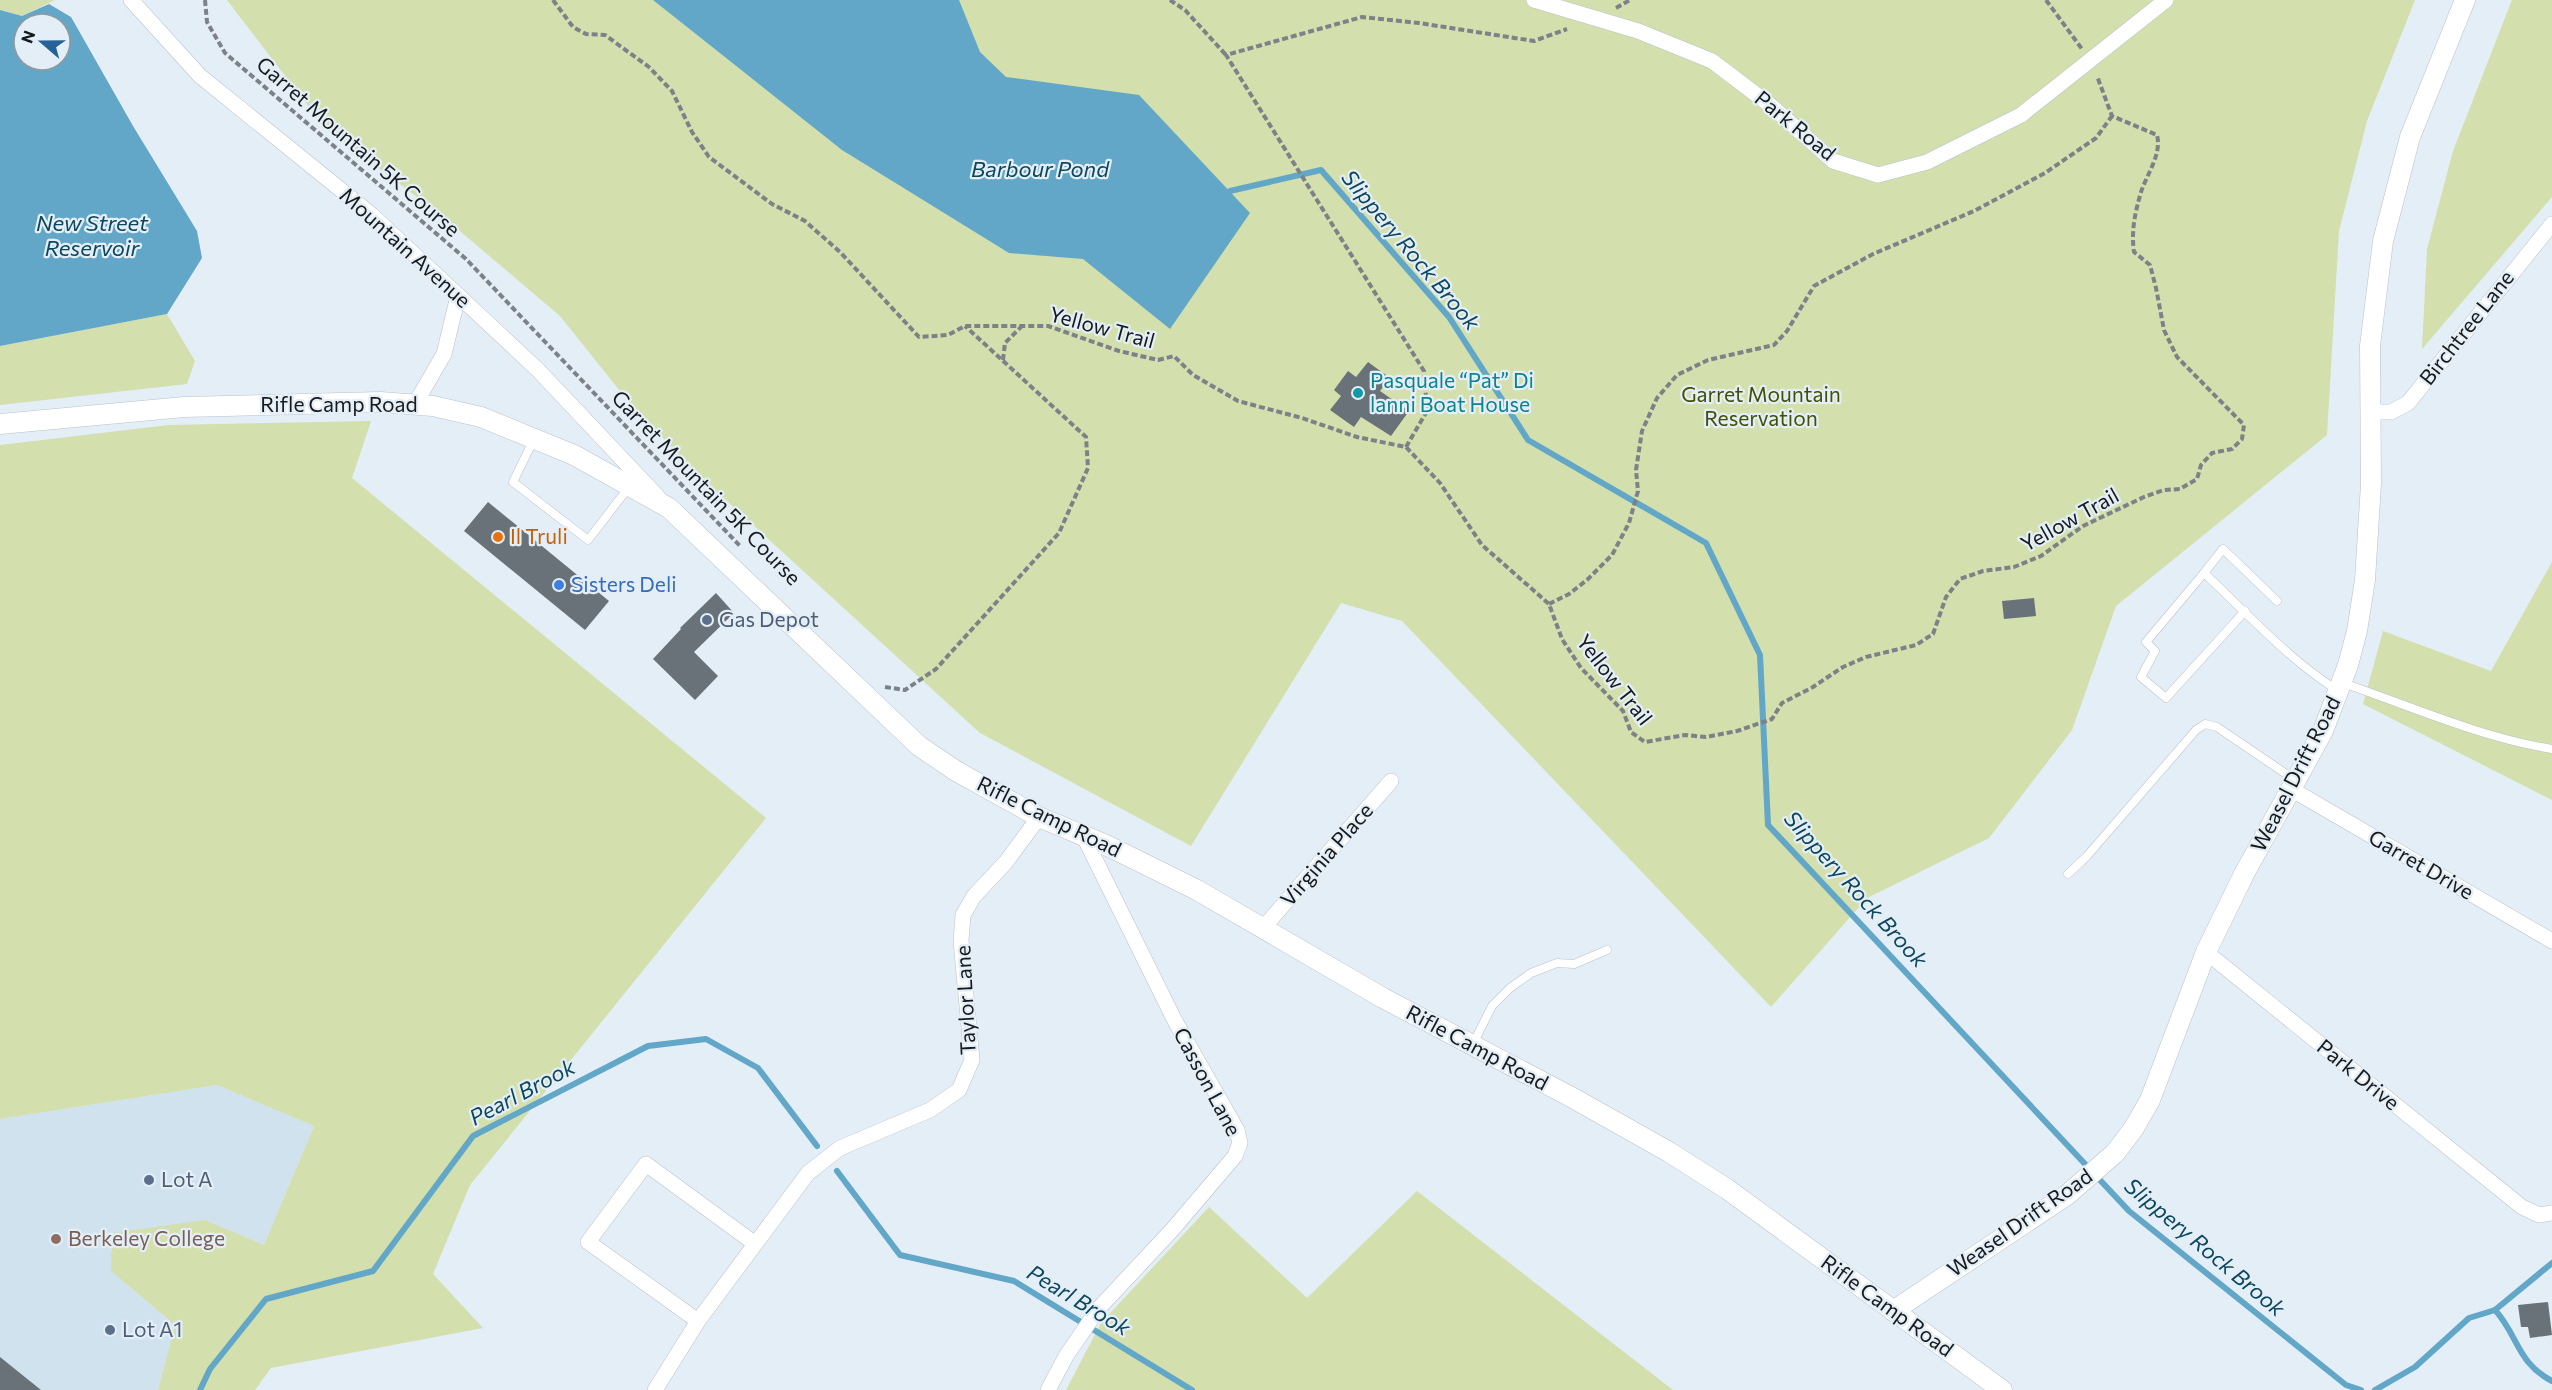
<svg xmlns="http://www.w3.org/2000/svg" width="2552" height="1390" font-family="Commissioner,sans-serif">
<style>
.built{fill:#d1e2ef}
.green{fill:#d3dfac}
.water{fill:#62a7c8;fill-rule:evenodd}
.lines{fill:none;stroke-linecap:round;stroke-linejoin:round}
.stream{stroke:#62a7c8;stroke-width:6}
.building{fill:#697279}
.service-casing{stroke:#b9c2ca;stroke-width:9}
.minor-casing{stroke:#b9c2ca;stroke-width:16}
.tertiary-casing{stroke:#b9c2ca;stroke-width:21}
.path{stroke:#7c8287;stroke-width:4;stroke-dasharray:6 3;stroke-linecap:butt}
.service{stroke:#fff;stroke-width:8}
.minor{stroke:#fff;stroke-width:15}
.tertiary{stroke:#fff;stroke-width:20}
.culture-dot{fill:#0f9aa8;stroke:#e4eef6;stroke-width:2}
.food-dot{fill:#e8710a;stroke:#e4eef6;stroke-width:2}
.shop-dot{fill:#3f7fe0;stroke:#e4eef6;stroke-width:2}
.service-dot{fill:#5c6f8a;stroke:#e4eef6;stroke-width:2}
.education-dot{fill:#8d6e63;stroke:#e4eef6;stroke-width:2}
.labels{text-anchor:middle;stroke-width:4.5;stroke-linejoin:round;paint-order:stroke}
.street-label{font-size:21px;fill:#161a1c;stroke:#e4eef6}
.culture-label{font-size:21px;fill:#0d838f;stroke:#e4eef6;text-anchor:start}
.park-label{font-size:21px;fill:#434f05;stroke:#e4eef6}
.food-label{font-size:21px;fill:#c56008;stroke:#e4eef6;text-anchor:start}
.shop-label{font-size:21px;fill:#366cbe;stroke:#e4eef6;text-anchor:start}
.service-label{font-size:21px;fill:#4e5e75;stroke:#e4eef6;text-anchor:start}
.education-label{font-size:21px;fill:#785e54;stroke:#e4eef6;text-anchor:start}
.water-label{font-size:22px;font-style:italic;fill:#0c475e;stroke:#e4eef6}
</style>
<rect width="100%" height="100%" fill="#e4eef6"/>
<path class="built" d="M217 1085 314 1126 264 1245 205 1220 111 1271 175 1325 158 1390H0V1119Z"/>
<g class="green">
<path d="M0 0H55L22 16 0 10Z"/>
<path d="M227 0H2415L2367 121 2339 231 2327 435 2116 606 2072 730 1989 838 1867 898 1771 1007 1402 621 1341 603 1191 846 980 733 692 469 624 396 560 316 441 215 325 128Z"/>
<path d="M2512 0H2552V197L2422 349 2427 249 2453 151Z"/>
<path d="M167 314 195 361 187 384 0 405V346Z"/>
<path d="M371 421 352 478 766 818 470 1185 433 1274 483 1328 271 1368 255 1390H158L175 1325 111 1271 112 1233 205 1220 264 1245 314 1126 217 1085 0 1119V445L169 425Z"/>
<path d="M2552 562V800L2363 704 2383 631 2491 671Z"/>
<path d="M1417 1191 1673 1390H1066L1101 1323 1209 1207 1307 1298Z"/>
</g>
<g class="water">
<path d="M653 0H959L980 52 1006 77 1139 95 1250 213 1170 329 1083 259 1009 253 842 150Z"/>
<path d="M49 4 71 17 133 126 197 231 202 258 167 314 0 346V10L22 16ZM24 24H60V60H24Z"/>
</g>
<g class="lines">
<g class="stream">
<path d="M1230 191 1321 170 1449 317 1528 440 1706 543 1760 655 1768 825 2129 1211 2346 1385 2361 1390"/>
<path d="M837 1171 900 1255 1014 1281 1192 1390"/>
<path d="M2495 1310 2552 1263"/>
<path d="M200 1390 210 1369 266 1299 373 1271 473 1136 648 1046 706 1039 758 1068 817 1146"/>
<path d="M2375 1390 2415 1367 2469 1318 2495 1310C2518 1335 2517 1363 2552 1381"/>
</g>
</g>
<g class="building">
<path d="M1368 362 1390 378 1380 391 1409 411 1391 436 1361 417 1354 427 1330 410 1341 396 1334 390 1348 371 1356 377Z"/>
<path d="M488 502 609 601 585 630 464 531Z"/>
<path d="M716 593 734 613 694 652 718 676 695 700 653 659 681 629 680 628Z"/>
<path d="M2034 598 2036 616 2004 619 2002 601Z"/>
<path d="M2548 1302 2552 1335 2530 1338 2528 1327H2521L2518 1305Z"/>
<path d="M0 1357 41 1390H0Z"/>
</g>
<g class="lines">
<defs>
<g id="service">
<path d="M533 441 513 482 588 540 629 487"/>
<path d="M2204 573 2223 549 2277 601"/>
<path d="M2245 611 2166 698 2141 677 2155 651 2146 642 2204 573C2247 613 2288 659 2337 690"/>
<path d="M2343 683C2410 706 2482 738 2552 749"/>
<path d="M2068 874 2087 856 2196 730 2205 724 2217 727 2295 780"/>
<path d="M1473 1044 1492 1006 1510 988 1531 973 1557 963 1574 964 1607 950"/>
</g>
<g id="minor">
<path d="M131 0 200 76 372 215 538 370 658 497"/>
<path d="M1534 0 1638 31 1712 61 1770 105 1833 161 1878 175 1927 162 2021 115 2166 0"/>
<path d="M415 404 444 354 458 296"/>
<path d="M2371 412H2391L2408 403 2552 224"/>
<path d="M2291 789 2552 941"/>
<path d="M1263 928 1391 781"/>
<path d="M2206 952 2522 1207 2539 1215 2552 1213"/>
<path d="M698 1321 588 1242 646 1164 754 1243"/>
<path d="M655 1390 698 1321 808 1173 840 1148 930 1110 959 1090 972 1060 961 941 963 915 974 896 1006 862 1039 817"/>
<path d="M1048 1390 1066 1356 1099 1308 1172 1230 1235 1156 1240 1143 1237 1130 1175 1021 1083 835"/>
</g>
<g id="tertiary">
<path d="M0 424 184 407 380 402 433 406 481 417 574 455 669 508 919 746 956 771 1039 817 1106 845 1197 890 1383 998 1573 1098 1669 1152 1727 1189 2002 1390"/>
<path d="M1893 1311 2067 1195 2115 1153 2134 1128 2150 1100 2206 952 2244 874 2323 731 2348 665 2357 631 2365 580 2371 484 2370 346 2383 241 2410 137 2465 0"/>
</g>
</defs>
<use href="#service" class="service-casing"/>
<use href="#minor" class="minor-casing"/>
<use href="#tertiary" class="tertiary-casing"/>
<g class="path">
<path d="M205 0 207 22 225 53 466 259 741 547"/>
<path d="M553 0 573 27 586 34 605 35 649 67 672 91 692 132 709 157 772 204 805 221 841 253 919 337 948 335 965 326H1048L1119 351 1158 360 1174 356 1193 375 1238 401 1302 418 1357 437 1406 447 1440 483 1482 545 1549 604 1562 639 1581 668 1623 711 1631 732 1645 742 1685 735 1706 737 1737 731 1772 719 1782 703 1813 687 1843 667 1866 657 1916 645 1933 634 1946 597 1960 579 1983 571 2014 567 2041 556 2083 526 2144 497 2164 490 2180 489 2197 479 2201 465 2212 453 2232 449 2242 439 2244 425 2177 357 2164 330 2156 288 2150 265 2134 252C2131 231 2135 213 2141 192 2147 174 2162 154 2157 135L2112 116 2097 76"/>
<path d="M1170 0 1185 10 1226 55"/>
<path d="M2046 0 2082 49"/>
<path d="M1616 8 1630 0"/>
<path d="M1003 360 1005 343 1023 325"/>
<path d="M1406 447 1427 411 1424 371 1226 55 1362 17 1419 23 1534 41 1567 29"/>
<path d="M1549 604 1569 594 1587 580 1612 555 1629 523 1638 491 1636 470 1642 431 1657 398 1677 375 1708 360 1774 345 1787 331 1814 286 1873 254 1974 211 2045 173 2096 138 2112 116"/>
<path d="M885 687 905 690 936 669 1059 533 1088 468 1086 437 965 326"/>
</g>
<use href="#service" class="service"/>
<use href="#minor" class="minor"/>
<use href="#tertiary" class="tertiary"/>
</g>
<circle class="culture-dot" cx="1358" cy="393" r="6"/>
<circle class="food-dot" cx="498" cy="537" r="6"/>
<circle class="shop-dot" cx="559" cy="585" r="6"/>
<g class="service-dot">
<circle cx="707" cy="620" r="6"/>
<circle cx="149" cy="1180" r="6"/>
<circle cx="110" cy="1330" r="6"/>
</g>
<circle class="education-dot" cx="56" cy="1239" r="6"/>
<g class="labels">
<g class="street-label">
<text transform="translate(1795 126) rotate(39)" y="7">Park Road</text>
<text transform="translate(358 147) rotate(41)" y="7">Garret Mountain 5K Course</text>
<text transform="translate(405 248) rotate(42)" y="7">Mountain Avenue</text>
<text transform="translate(1102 328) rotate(15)" y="7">Yellow Trail</text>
<text transform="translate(2467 328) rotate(-52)" y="7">Birchtree Lane</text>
<text x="339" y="412">Rifle Camp Road</text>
<text transform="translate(706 488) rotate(46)" y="7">Garret Mountain 5K Course</text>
<text transform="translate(2070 520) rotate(-29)" y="7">Yellow Trail</text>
<text transform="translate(1614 680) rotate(52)" y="7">Yellow Trail</text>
<text transform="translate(2296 774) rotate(-63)" y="7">Weasel Drift Road</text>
<text transform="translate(1049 817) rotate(26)" y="7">Rifle Camp Road</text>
<text transform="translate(1327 855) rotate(-49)" y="7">Virginia Place</text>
<text transform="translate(2421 865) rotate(30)" y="7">Garret Drive</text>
<text transform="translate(966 1000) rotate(-93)" y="7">Taylor Lane</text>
<text transform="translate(1477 1048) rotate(28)" y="7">Rifle Camp Road</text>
<text transform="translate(2358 1075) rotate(39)" y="7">Park Drive</text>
<text transform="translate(1207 1082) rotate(62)" y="7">Casson Lane</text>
<text transform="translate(2020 1223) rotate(-35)" y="7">Weasel Drift Road</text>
<text transform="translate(1887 1306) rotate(36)" y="7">Rifle Camp Road</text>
</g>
<g class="culture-label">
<text x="1370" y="388">Pasquale “Pat” Di<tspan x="1370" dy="24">lanni Boat House</tspan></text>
</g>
<g class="park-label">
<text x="1761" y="402">Garret Mountain<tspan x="1761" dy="24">Reservation</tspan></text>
</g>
<g class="food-label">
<text x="510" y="544">Il Truli</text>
</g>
<g class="shop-label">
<text x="571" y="592">Sisters Deli</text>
</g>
<g class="service-label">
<text x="719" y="627">Gas Depot</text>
<text x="161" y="1187">Lot A</text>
<text x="122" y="1337">Lot A1</text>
</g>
<g class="education-label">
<text x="68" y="1246">Berkeley College</text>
</g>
<g class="water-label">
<text x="1040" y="177">Barbour Pond</text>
<text x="92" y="231">New Street<tspan x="92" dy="25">Reservoir</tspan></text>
<text transform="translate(1411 250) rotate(50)" y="8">Slippery Rock Brook</text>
<text transform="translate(1856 889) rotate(48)" y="8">Slippery Rock Brook</text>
<text transform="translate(522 1092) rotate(-28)" y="8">Pearl Brook</text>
<text transform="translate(2205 1247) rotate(40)" y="8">Slippery Rock Brook</text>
<text transform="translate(1079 1300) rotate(31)" y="8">Pearl Brook</text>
</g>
</g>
<g transform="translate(42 42) rotate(290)"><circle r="28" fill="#e4eef6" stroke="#92999f" stroke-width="1.5"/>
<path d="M0-4.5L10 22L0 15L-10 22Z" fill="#276199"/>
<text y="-9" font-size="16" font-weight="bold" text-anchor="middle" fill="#161a1c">N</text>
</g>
</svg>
